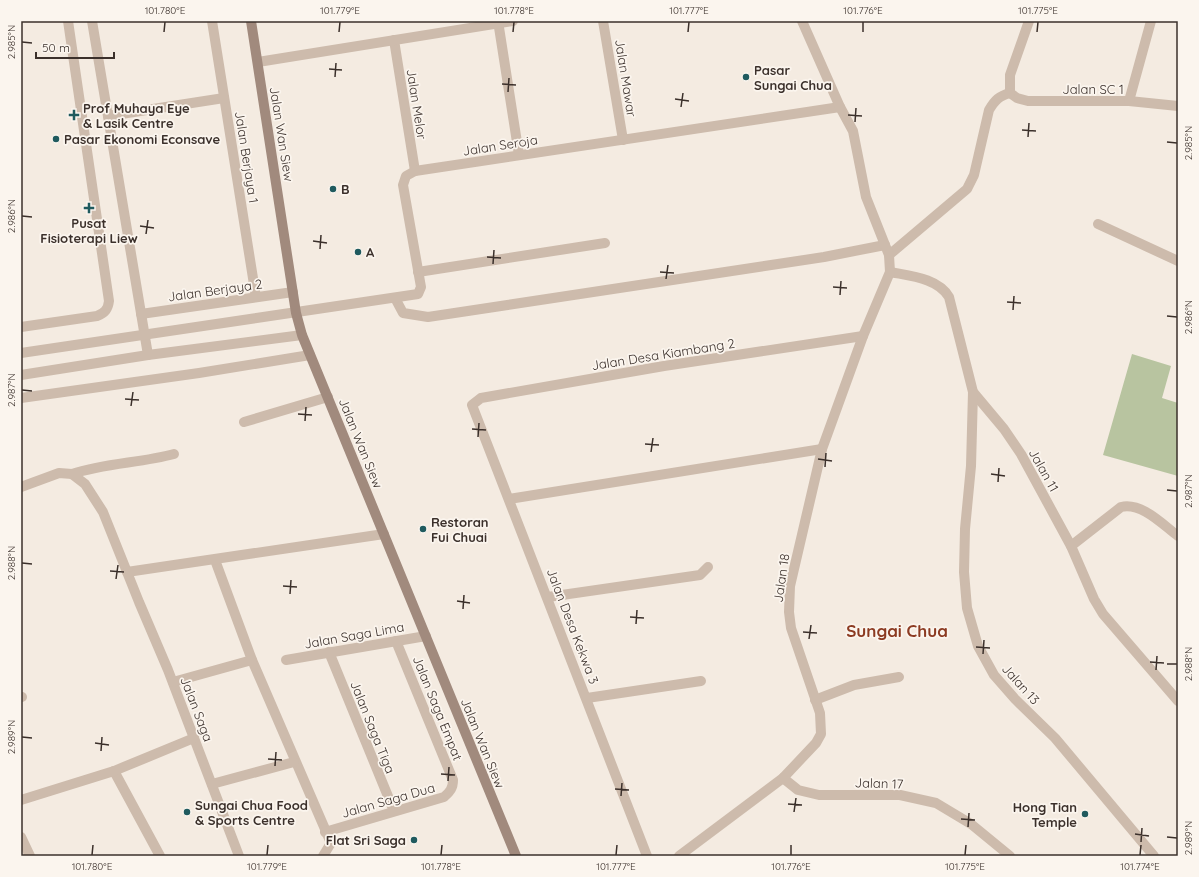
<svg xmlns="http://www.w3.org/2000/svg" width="1199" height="877" font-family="Quicksand,sans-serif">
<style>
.green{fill:#b8c4a0}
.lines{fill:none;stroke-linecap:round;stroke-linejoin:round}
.street{stroke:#cdbbac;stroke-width:10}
.secondary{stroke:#a18a7d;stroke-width:10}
.ticks{fill:none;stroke:#3b302b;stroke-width:1.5}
.poi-dot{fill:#1f5a5e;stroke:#fbf5ee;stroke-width:1.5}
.labels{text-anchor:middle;stroke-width:3.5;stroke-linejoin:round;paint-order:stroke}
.poi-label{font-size:13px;font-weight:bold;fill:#3b302b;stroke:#fbf5ee;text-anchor:start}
.street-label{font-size:13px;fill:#3b302b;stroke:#fbf5ee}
.district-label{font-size:17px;font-weight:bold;fill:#8c3b22;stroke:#fbf5ee}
.neatline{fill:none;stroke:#3b302b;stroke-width:1.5}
.ticks-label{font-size:10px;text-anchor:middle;fill:#3b302b}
</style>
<rect width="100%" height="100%" fill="#f4ebe1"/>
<path class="green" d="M1132 354 1171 366 1162 398 1178 403V476L1103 455Z"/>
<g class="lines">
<g class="street">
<path d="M92 21 148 355"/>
<path d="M212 21 256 297"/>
<path d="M498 21 519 155"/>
<path d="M603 21 623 140"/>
<path d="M394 40 415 171"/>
<path d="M258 62 513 21"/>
<path d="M1010 93 1017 98 1028 101H1129L1178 106"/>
<path d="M1010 93V75L1029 21"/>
<path d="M1129 101 1151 21"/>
<path d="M108 116 224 98"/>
<path d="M1098 224 1178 261"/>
<path d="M889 255 967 189 974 175 989 110C995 100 999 96 1010 93"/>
<path d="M418 272 605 243"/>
<path d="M890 272C910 276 938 278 949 297L973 392 1004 429 1021 454 1071 546 1094 599 1103 614 1178 701"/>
<path d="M395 298 403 313 428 317 824 257 885 245"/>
<path d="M141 314 293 292"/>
<path d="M21 327 97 316C105 313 108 309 109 301L68 21"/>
<path d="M21 353 418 294 421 287 403 185 406 176 415 171 840 107"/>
<path d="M21 375 148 355 302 335"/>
<path d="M973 392 971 466 965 529 964 572 967 608 978 646 994 675 1015 699 1055 738 1154 856"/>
<path d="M21 398 199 373 310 355"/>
<path d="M244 422 328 397"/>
<path d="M72 474C105 463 141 463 174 454"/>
<path d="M21 487 59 473 72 474 85 484 103 512 139 602 168 670 239 856"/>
<path d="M509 499 822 449"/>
<path d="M1071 546 1121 507C1142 502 1163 525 1178 536"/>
<path d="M215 560 252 660 331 843 323 856"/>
<path d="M127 572 384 534"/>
<path d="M548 597 700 575 708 567"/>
<path d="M329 652 394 811"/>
<path d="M286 660 426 636"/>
<path d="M173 682 252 660"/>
<path d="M21 697H22"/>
<path d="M587 698 701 681"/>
<path d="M815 700 854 685 899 677"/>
<path d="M114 771 160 856"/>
<path d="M783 778 798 790 819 795H900L936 803 971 824 1010 856"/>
<path d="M212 784 294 762"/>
<path d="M21 800 114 771 194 738"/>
<path d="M325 832 444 797C450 792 453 788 453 780L396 641"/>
<path d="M21 837 30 856"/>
<path d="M647 856 472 405 481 398 664 366 863 336"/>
<path d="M679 856 783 778 816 743 821 734 820 713 791 628 789 612 790 586 822 449 863 336 890 272 889 255 866 197 853 131 840 107 802 21"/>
</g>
<path class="secondary" d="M251 21 296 313 302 335 516 856"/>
</g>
<path class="ticks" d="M164 32 165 22M339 32 340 22M513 32 514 22M688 32 689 22M863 32V22M1037 32 1038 22M22 42 32 43M329 69 342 70M335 77 336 63M502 84 516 85M508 92 509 78M675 99 689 101M681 107 683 93M848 115 862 116M855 122 856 108M1022 130 1036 131M1028 137 1029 123M1167 142 1177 143M22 216 32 217M140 226 154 228M146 234 148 220M313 241 327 243M320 249 321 235M487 257 501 258M493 264 494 250M660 272 674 273M666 279 668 265M833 287 847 288M840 295 841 281M1007 302 1021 303M1013 310 1014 296M1167 316 1177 317M22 390 32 391M125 399 139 400M131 406 133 392M298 414 312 415M305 421 306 407M472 429 486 430M478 437 479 423M645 444 659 445M651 452 653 438M818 459 832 461M825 467 826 453M991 474 1005 476M998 482 999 468M1167 490 1177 491M22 563 32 564M110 571 124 572M116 579 118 565M283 586 297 587M290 594 291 580M457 601 470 603M463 609 464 595M630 617 644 618M636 624 637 610M803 632 817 633M809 639 811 625M976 647 990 648M983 654 984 640M1150 662 1164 663M1167 664H1177M1156 670 1157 656M22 737 32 738M95 743 109 745M101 751 102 737M268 759 282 760M275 766 276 752M441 774 455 775M448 781 449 767M615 789 629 790M621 796 622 783M788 804 802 805M794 812 796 798M961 819 975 820M968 827 969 813M1135 834 1149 836M1167 837 1177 838M1141 842 1142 828M92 855 93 845M267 855 268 845M441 855 442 845M616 855 617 845M791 855V845M965 855 966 845M1140 855 1141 845"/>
<g class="poi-dot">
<circle cx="746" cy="77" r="4"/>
<path d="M72 109h4v4h4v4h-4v4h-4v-4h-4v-4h4z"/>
<circle cx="56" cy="139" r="4"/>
<circle cx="333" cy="189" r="4"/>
<path d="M87 202h4v4h4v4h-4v4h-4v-4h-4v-4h4z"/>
<circle cx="358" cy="252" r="4"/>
<circle cx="423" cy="529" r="4"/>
<circle cx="187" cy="812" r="4"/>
<circle cx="1085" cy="814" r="4"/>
<circle cx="414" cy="840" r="4"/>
</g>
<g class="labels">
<g class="poi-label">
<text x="754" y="75">Pasar<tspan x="754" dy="15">Sungai Chua</tspan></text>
<text x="83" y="113">Prof Muhaya Eye<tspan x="83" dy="15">&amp; Lasik Centre</tspan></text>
<text x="64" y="144">Pasar Ekonomi Econsave</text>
<text x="341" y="194">B</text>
<text x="89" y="228" text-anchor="middle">Pusat<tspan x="89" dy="15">Fisioterapi Liew</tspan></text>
<text x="366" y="257">A</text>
<text x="431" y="527">Restoran<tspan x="431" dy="15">Fui Chuai</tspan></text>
<text x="195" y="810">Sungai Chua Food<tspan x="195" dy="15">&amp; Sports Centre</tspan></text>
<text x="1077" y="812" text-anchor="end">Hong Tian<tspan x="1077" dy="15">Temple</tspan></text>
<text x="406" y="845" text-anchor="end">Flat Sri Saga</text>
</g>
<g class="street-label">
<text transform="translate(626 78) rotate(81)" y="5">Jalan Mawar</text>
<text x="1093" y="94">Jalan SC 1</text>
<text transform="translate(417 104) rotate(81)" y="5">Jalan Melor</text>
<text transform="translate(282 134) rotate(81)" y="5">Jalan Wan Siew</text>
<text transform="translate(500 145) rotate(-9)" y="5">Jalan Seroja</text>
<text transform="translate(247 157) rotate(81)" y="5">Jalan Berjaya 1</text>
<text transform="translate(215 290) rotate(-8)" y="5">Jalan Berjaya 2</text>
<text transform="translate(663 354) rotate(-9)" y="5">Jalan Desa Kiambang 2</text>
<text transform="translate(361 443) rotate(68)" y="5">Jalan Wan Siew</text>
<text transform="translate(1044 470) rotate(61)" y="5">Jalan 11</text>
<text transform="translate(781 578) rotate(-82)" y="5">Jalan 18</text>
<text transform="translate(573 626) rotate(69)" y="5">Jalan Desa Kekwa 3</text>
<text transform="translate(354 635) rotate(-10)" y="5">Jalan Saga Lima</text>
<text transform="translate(1021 684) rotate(48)" y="5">Jalan 13</text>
<text transform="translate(438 708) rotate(68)" y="5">Jalan Saga Empat</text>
<text transform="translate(197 709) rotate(69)" y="5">Jalan Saga</text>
<text transform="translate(373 727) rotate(68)" y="5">Jalan Saga Tiga</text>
<text transform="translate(483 743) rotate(68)" y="5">Jalan Wan Siew</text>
<text transform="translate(879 783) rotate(2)" y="5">Jalan 17</text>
<text transform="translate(388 800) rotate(-16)" y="5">Jalan Saga Dua</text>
</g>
<g class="district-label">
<text x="897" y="637">Sungai Chua</text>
</g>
</g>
<rect width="1199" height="877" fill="none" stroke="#fbf5ee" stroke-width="44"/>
<path d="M36 52v6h78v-6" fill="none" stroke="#3b302b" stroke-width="2"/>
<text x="42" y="52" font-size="12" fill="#3b302b" stroke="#fbf5ee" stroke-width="3" paint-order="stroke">50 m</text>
<rect x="22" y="22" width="1155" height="833" class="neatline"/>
<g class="ticks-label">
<text x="165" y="14">101.780°E</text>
<text x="340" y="14">101.779°E</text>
<text x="514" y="14">101.778°E</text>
<text x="689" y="14">101.777°E</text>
<text x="863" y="14">101.776°E</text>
<text x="1038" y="14">101.775°E</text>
<text transform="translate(11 42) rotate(-90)" y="4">2.985°N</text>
<text transform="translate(1188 143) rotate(-90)" y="4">2.985°N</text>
<text transform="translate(11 216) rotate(-90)" y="4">2.986°N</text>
<text transform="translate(1188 317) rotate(-90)" y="4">2.986°N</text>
<text transform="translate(11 390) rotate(-90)" y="4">2.987°N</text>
<text transform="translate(1188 491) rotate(-90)" y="4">2.987°N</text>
<text transform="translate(11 563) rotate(-90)" y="4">2.988°N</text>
<text transform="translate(1188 664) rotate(-90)" y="4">2.988°N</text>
<text transform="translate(11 737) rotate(-90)" y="4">2.989°N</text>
<text transform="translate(1188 838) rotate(-90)" y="4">2.989°N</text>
<text x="92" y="870">101.780°E</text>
<text x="267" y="870">101.779°E</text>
<text x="441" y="870">101.778°E</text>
<text x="616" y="870">101.777°E</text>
<text x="791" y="870">101.776°E</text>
<text x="965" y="870">101.775°E</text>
<text x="1140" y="870">101.774°E</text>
</g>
</svg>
